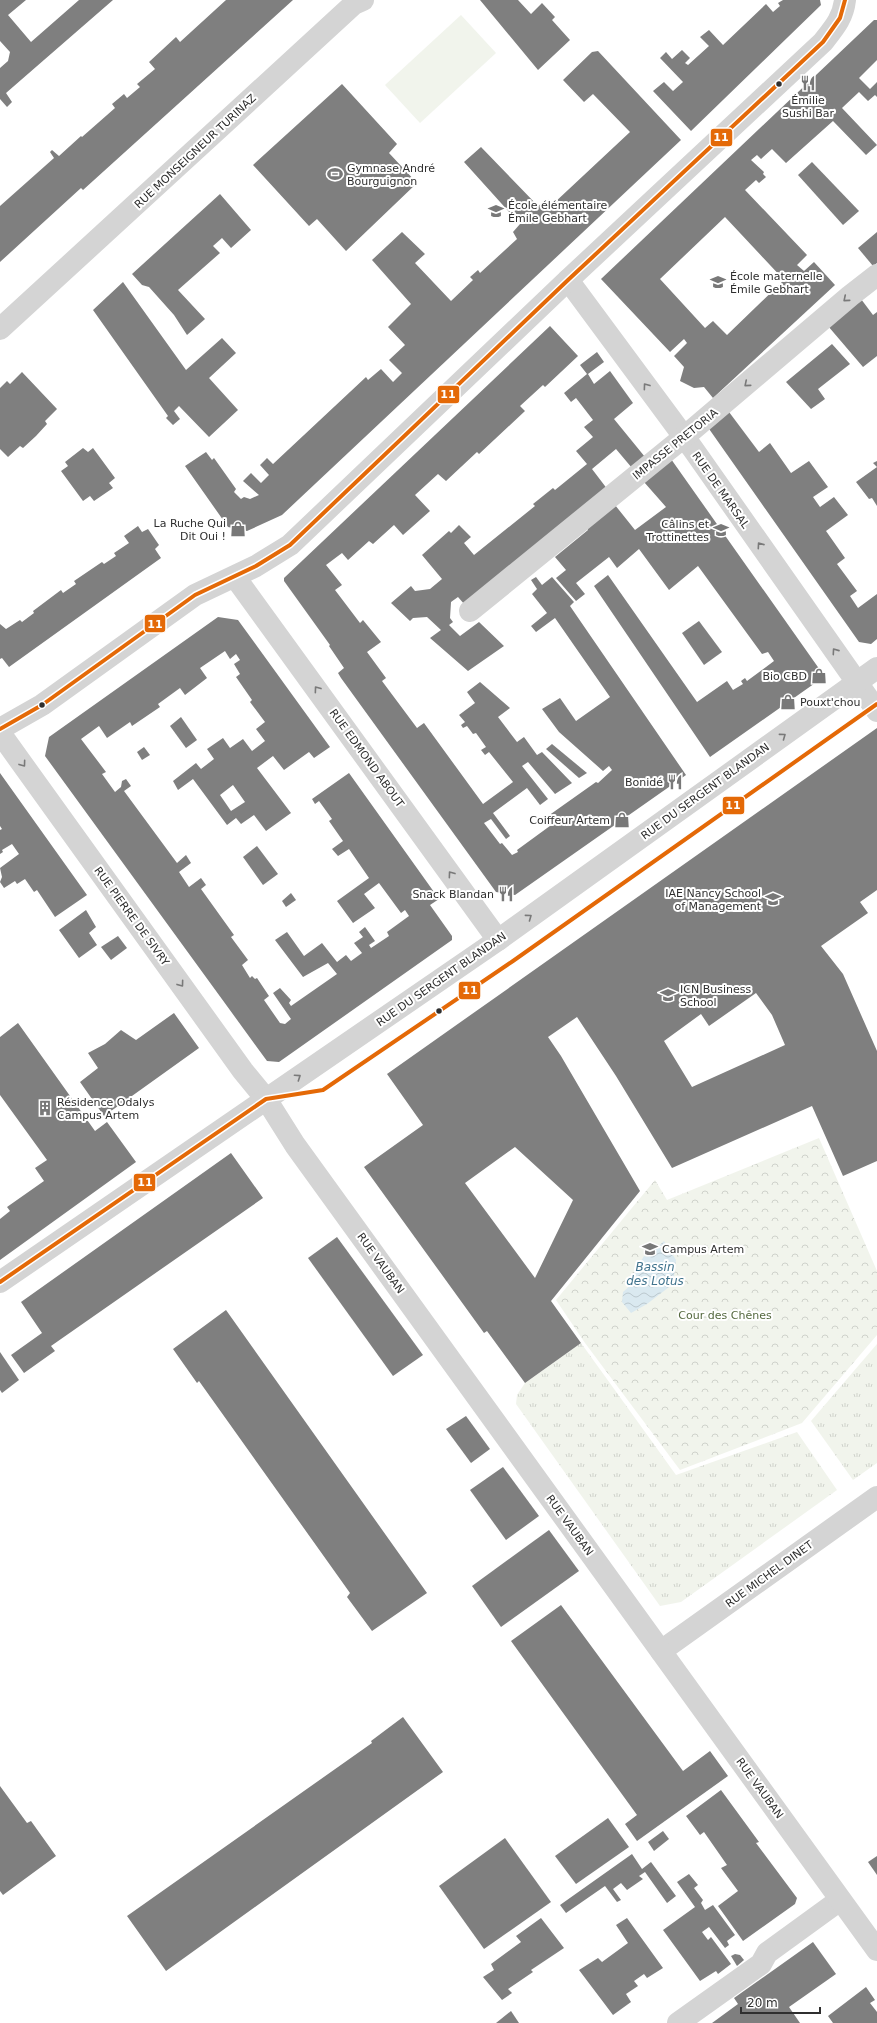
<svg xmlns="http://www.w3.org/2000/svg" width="877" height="2023" font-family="'DejaVu Sans',sans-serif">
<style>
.grass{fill:url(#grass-tufts)}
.park{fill:url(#park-crowns)}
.pitch{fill:#f1f4ec}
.water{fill:url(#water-waves)}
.building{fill:#7f7f7f;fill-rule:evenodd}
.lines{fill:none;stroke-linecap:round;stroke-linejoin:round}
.minor{stroke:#d4d4d4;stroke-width:22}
.tertiary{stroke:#d4d4d4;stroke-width:22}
.bus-1-casing{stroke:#fff;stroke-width:7}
.bus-1{stroke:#e46907;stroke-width:4}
.oneway{stroke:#797979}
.bus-dot{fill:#2f2f2f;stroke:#fff;stroke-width:1.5}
.labels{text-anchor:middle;stroke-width:4;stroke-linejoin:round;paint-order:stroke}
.poi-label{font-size:11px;fill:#2f2f2f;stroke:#fff;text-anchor:start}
.street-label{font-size:11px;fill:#2f2f2f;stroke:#fff}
.park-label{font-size:11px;fill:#54683e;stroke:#fff}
.water-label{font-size:12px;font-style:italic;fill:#40738d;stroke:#fff}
.line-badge{stroke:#fff;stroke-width:1.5}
.badge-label{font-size:11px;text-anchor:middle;font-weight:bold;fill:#fff}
</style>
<defs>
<pattern id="grass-tufts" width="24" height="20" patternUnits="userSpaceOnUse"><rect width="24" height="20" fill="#f1f4ec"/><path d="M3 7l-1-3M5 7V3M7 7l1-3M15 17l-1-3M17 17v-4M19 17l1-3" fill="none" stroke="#cfd2cb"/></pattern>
<pattern id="park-crowns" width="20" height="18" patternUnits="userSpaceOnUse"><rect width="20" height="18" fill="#f1f4ec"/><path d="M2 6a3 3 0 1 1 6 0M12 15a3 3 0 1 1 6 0" fill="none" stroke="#cfd2cb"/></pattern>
<pattern id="water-waves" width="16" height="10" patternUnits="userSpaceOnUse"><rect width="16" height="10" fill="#dae9f0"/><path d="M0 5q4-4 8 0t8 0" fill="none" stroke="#bbc8ce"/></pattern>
</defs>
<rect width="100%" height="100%" fill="#fff"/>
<g class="grass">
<path d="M581 1343 676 1475 797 1432 837 1490 681 1602 660 1606 516 1404 517 1395 525 1383Z"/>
<path d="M877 1344V1463L853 1480 811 1421Z"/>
</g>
<path class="park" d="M819 1138 877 1271V1335L802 1423 680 1470 585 1343 556 1300 655 1180 667 1200Z"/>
<path class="pitch" d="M461 15 496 53 420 123 385 85Z"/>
<path class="water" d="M664 1241 676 1260 673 1284 647 1304 631 1313 622 1302 623 1292 632 1284 635 1278 634 1273 644 1256 647 1257Z"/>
<g class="building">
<path d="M0 0H26L8 15 31 42 79 0H113L6 93 12 102 7 107 0 99V68L8 61 10 52 0 41Z"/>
<path d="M226 0H293L83 190 81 188 0 262V206L54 158 50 152 52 150 59 156 81 136 82 137 115 108 112 104 124 94 127 98 140 87 137 84 155 69 149 62 176 37 180 42Z"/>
<path d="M480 0H518L531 14 542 3 555 17 552 20 570 40 538 70Z"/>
<path d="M783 0H820L821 5 691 131 653 91 664 82 673 91 683 82 660 58 666 52 672 59 682 50 690 58 685 63 688 65 709 46 700 37 709 30 723 45 766 4 773 12 780 6 778 3Z"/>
<path d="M874 20H877V60L859 78 870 89 877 82V97L875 95 868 101 859 92 842 108 877 145 866 155 833 121 786 163 772 149 761 159 757 155 751 160 764 172 763 174 766 177 759 183 756 180 745 190 807 255 797 265 804 271 814 262 835 285 713 398 704 387 694 388 680 381 684 367 674 356 687 343 684 339 670 352 601 279ZM725 217 784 280 727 335 713 321 705 328 660 279Z"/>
<path d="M598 51 681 140 282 515 247 531 228 527 185 466 206 452 212 460 214 458 236 489 234 492 241 499 244 497 250 499 259 495 243 481 251 473 261 483 269 475 260 465 267 458 273 464 366 377 368 380 381 369 393 382 402 373 389 360 405 345 388 327 411 304 372 260 402 232 425 254 415 263 451 301 473 280 470 277 478 270 480 273 517 239 513 232 520 224 464 162 481 147 538 206 548 199 553 204 630 132 593 94 584 102 563 80 592 52Z"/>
<path d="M342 84 397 144 389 153 417 183 346 251 317 219 309 226 253 165Z"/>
<path d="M812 162 859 211 843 225 798 175Z"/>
<path d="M220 194 251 230 231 248 222 238 213 246 220 253 178 290 205 319 187 335 174 315 149 287 142 285 132 274Z"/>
<path d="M877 232V263L873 266 858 248Z"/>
<path d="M123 282 186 370 222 338 236 353 209 378 238 410 209 437 179 406 174 411 180 419 173 425 166 418 168 416 93 310Z"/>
<path d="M861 299 873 315 877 312V356L863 367 828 326Z"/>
<path d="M550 326 578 356 545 387 543 385 520 406 525 411 479 454 477 452 446 481 438 474 415 495 430 511 403 535 394 525 373 544 369 541 348 560 342 553 326 565 342 585 335 590 360 623 363 620 381 642 367 652 386 678 382 681 417 728 424 723 483 804 513 782 489 752 485 755 481 750 486 747 476 733 473 734 467 726 463 728 461 725 465 722 459 715 475 703 467 692 480 682 510 708 498 717 517 742 524 737 537 755 542 752 572 783 555 794 528 762 522 766 548 799 540 805 527 788 493 813 510 836 506 839 491 819 484 823 500 844 502 843 512 855 518 852 517 850 554 823 548 816 596 782 598 783 612 770 609 766 603 771 559 732 542 709 560 698 576 721 610 697 555 618 536 632 531 626 547 613 532 594 537 589 531 580 536 577 542 585 552 577 574 602 570 606 686 775 515 895 496 892 341 678 338 673 344 668 329 646 330 645 284 581V578Z"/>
<path d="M832 344 850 364 818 389 825 399 811 409 786 382Z"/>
<path d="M597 352 604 362 588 374 594 384 610 371 633 403 614 419 645 457 632 468 616 449 592 469 608 490 465 605 458 597 451 602 450 618 453 622 449 625 460 636 479 622 504 646 468 671 430 638 441 630 427 617 413 618 410 621 391 603 411 586 415 591 430 589 442 579 422 555 449 531 451 533 459 525 471 537 464 543 474 555 535 506 533 504 553 488 555 490 587 464 576 451 593 437 584 427 593 420 576 398 571 402 564 393 587 374 580 365Z"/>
<path d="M22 372 57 409 45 421 47 424 36 436 23 448 20 446 8 457 0 449V388L7 381 10 384Z"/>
<path d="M729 412 759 452 770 443 791 473 809 461 828 487 813 497 820 507 834 497 848 515 826 531 845 558 837 564 857 591 850 596 858 608 877 594V639L871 644 859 642 707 426Z"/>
<path d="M83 448 88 452 93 448 115 478 109 483 113 488 94 501 90 496 83 501 61 471 68 466 65 462Z"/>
<path d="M671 459 820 670 818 681 710 757 594 586 608 575 697 702 727 681 733 690 743 684 741 681 745 678 747 681 774 661 768 652 762 654 698 566 669 590 639 549 617 568 609 557 576 583 585 594 576 601 556 578 566 570 555 557 588 530 587 528 615 505 635 530 666 507 644 482Z"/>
<path d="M877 461V506L872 498 869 499 856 482 877 467 873 463Z"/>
<path d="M138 526 142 532 148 529 159 545 155 549 161 558 9 667 2 658 0 659V624L6 629 20 620 22 622 34 613 33 611 61 590 63 593 76 584 74 581 102 562 104 564 116 556 114 553 129 543 124 536Z"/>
<path d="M218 617 238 620 330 747 314 758 309 752 284 770 273 756 257 768 291 813 266 831 254 815 241 824 236 818 227 825 193 779 178 790 173 781 196 763 201 769 214 759 207 749 223 738 230 748 243 739 252 751 265 741 256 729 265 722 250 702 252 700 236 677 240 674 234 664 240 660 236 654 230 659 225 651 200 668 207 678 185 695 180 688 158 704 160 707 132 726 130 722 107 738 99 726 81 739 106 772 102 774 115 792 121 787 122 781 126 779 131 786 124 791 177 863 186 855 191 863 179 872 189 887 201 878 206 885 201 889 234 935 231 937 248 960 242 965 250 978 252 976 255 979 257 978 269 996 264 1000 280 1023 285 1024 291 1019 273 993 280 988 291 1000 289 1003 291 1006 337 974 328 963 303 977 275 940 287 932 304 956 322 943 337 962 346 955 351 961 362 953 354 943 363 937 359 932 365 927 375 941 369 945 371 948 389 936 387 932 409 916 405 910 401 913 379 883 364 894 375 908 353 923 337 901 369 878 349 849 338 856 332 849 343 841 329 821 332 819 319 801 315 804 312 799 349 773 439 899 430 905 452 936V940L279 1062 267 1061 45 756 49 737ZM233 785 245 802 231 811 220 795Z"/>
<path d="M699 621 722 652 704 665 682 633Z"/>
<path d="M181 717 197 740 186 748 170 726Z"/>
<path d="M877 728V890L860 902 868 913 821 946 843 974 877 1051V1161L843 1176 812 1106 672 1168 616 1076 577 1017 548 1037 561 1056 640 1191 551 1301 581 1343 525 1383 487 1331 484 1333 364 1167 423 1125 387 1074ZM756 993 772 1015 785 1045 692 1087 664 1041 701 1014 709 1026ZM515 1147 573 1200 535 1278 465 1183Z"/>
<path d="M552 744 587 773 579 778 546 749Z"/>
<path d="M144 747 150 755 142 760 137 752Z"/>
<path d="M0 773 87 895 55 917 37 890 34 892 25 879 17 884 15 881 4 888 0 882 2 877 0 868 19 854 12 844 2 850 3 852 0 854V830L2 829 0 826Z"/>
<path d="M257 846 278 874 263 885 243 857Z"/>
<path d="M291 893 296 900 286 907 282 901Z"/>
<path d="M86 910 96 927 89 933 97 945 79 958 59 930Z"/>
<path d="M118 936 127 948 111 960 101 947Z"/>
<path d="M174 1013 199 1048 104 1116 80 1082 98 1068 88 1053 105 1044 121 1030 136 1040Z"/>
<path d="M18 1023 95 1131 107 1122 136 1162 0 1260V1219L10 1211 7 1207 44 1181 35 1168 47 1160 0 1095V1037Z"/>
<path d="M231 1153 263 1198 51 1346 55 1351 24 1373 11 1355 42 1333 21 1302Z"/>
<path d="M337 1237 423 1355 393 1376 308 1258Z"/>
<path d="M226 1310 427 1593 372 1631 347 1597 350 1593 199 1381 197 1383 173 1349Z"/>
<path d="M0 1352 19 1380 2 1393 0 1390Z"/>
<path d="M466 1416 490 1449 471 1463 446 1429Z"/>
<path d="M503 1467 539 1516 506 1540 470 1490Z"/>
<path d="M549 1530 579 1571 501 1627 472 1586Z"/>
<path d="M561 1605 683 1771 710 1751 728 1776 637 1841 625 1824 637 1815 511 1641Z"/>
<path d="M403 1717 443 1772 166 1971 127 1916 372 1743 371 1741Z"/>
<path d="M0 1786 27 1823 31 1821 56 1856 3 1895 0 1891Z"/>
<path d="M721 1790 759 1842 756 1843 797 1898 795 1904 743 1941 718 1906 738 1891 721 1868 727 1865 704 1832 700 1835 686 1816Z"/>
<path d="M608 1818 629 1847 576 1884 555 1856Z"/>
<path d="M663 1831 669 1839 654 1851 648 1842Z"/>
<path d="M505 1838 551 1902 484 1949 439 1886Z"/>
<path d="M632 1854 642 1869 651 1862 676 1896 667 1903 645 1872 639 1876 643 1879 627 1890 621 1883 613 1889 621 1900 617 1902 605 1886 566 1913 560 1905Z"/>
<path d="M877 1856V1875L868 1862Z"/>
<path d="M689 1874 698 1885 694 1888 703 1900 701 1903 705 1910 713 1905 735 1935 727 1941 729 1945 725 1948 709 1927 702 1932 708 1940 711 1937 731 1964 718 1974 716 1971 700 1981 663 1930 695 1907 677 1882Z"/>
<path d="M541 1918 564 1948 531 1970 533 1972 508 1989 512 1993 502 2000 483 1977 494 1970 491 1964 521 1942 516 1936Z"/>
<path d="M627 1918 663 1968 647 1978 644 1974 634 1981 638 1986 626 1994 631 2002 613 2015 579 1970 598 1958 602 1962 628 1943 616 1925Z"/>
<path d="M813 1942 836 1974 789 2007 800 2023H712L738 2004 734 1998Z"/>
<path d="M735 1954 740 1955 744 1960 737 1966 731 1956Z"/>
<path d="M866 1987 875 2000 870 2003 877 2012V2023H833L828 2016Z"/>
<path d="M511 2011 519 2023H496Z"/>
</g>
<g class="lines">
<g class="minor">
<path d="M568 280 693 449 877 711"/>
<path d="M0 329 354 4 363 0"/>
<path d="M235 577 498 940"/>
<path d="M470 611 684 437 850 296 877 275"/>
<path d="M0 733 243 1071 266 1099"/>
<path d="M661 1651 877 1497"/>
<path d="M678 2023 761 1964 767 1953 840 1900"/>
</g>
<g class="tertiary">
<path d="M0 729 42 705 195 595 256 566 290 545 568 280 823 42C834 28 843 18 845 0"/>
<path d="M266 1099 295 1145 877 1950"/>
<path d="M0 1282 498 940 877 668"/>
</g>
<defs>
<g id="bus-1">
<path d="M0 729 42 705 195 595 256 566 290 545 568 280 823 42 840 18 845 0"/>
<path d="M0 1282 266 1099 323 1090 513 961 877 704"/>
</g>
</defs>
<use href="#bus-1" class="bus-1-casing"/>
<use href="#bus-1" class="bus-1"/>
</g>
<defs><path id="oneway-chevron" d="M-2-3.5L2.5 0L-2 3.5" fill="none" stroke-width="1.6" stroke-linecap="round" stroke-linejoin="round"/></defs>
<g class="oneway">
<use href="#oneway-chevron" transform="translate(846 299) rotate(140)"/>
<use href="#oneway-chevron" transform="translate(747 384) rotate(140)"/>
<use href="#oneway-chevron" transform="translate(646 386) rotate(-126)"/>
<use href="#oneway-chevron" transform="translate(760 545) rotate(-125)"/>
<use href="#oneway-chevron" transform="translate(835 651) rotate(-125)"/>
<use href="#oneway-chevron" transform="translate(317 689) rotate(-126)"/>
<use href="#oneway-chevron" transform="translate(783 736) rotate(-36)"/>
<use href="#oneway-chevron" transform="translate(23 764) rotate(54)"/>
<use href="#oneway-chevron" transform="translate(451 874) rotate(-126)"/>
<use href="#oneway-chevron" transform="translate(529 917) rotate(-36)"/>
<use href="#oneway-chevron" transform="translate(181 984) rotate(54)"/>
<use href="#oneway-chevron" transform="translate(298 1077) rotate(-34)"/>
</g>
<defs>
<symbol id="restaurant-bare" viewBox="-9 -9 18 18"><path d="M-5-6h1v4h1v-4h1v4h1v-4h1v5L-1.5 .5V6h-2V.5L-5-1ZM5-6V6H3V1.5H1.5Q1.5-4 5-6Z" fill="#787878" stroke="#fff" stroke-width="2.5" paint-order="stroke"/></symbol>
<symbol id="stadium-bare" viewBox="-9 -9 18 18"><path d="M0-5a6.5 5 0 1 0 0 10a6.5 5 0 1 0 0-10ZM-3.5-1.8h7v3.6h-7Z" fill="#787878" stroke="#fff" stroke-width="2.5" paint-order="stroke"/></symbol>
<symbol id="school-bare" viewBox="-9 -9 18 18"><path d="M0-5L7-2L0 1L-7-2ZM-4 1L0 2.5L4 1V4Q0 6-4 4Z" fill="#787878" stroke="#fff" stroke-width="2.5" paint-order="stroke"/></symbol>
<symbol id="shop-bare" viewBox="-9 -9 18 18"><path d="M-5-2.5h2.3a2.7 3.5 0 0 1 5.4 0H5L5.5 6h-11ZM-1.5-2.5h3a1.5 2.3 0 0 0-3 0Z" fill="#787878" stroke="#fff" stroke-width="2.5" paint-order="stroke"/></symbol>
<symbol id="university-bare" viewBox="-9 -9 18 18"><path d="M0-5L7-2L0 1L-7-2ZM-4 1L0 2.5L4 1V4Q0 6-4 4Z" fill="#787878" stroke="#fff" stroke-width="2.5" paint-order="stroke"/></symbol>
<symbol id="building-bare" viewBox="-9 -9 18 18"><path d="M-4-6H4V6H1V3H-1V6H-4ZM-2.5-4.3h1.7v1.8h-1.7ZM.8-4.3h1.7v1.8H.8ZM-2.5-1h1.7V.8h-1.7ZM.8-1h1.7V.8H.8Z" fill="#787878" stroke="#fff" stroke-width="2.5" paint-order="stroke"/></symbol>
</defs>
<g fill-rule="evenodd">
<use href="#restaurant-bare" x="797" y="72" width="22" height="22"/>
<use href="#stadium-bare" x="324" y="163" width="22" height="22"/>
<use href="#school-bare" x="485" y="200" width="22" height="22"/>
<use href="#school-bare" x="707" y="271" width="22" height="22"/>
<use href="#shop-bare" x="227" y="518" width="22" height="22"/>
<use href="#school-bare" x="710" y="519" width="22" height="22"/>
<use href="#shop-bare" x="808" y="665" width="22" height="22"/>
<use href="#shop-bare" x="777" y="691" width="22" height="22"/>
<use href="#restaurant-bare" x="664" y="771" width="22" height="22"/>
<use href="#shop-bare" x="611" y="809" width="22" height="22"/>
<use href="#restaurant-bare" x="495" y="883" width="22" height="22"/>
<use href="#university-bare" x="762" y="888" width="22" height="22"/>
<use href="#university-bare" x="657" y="984" width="22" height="22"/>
<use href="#building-bare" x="34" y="1097" width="22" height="22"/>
<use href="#university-bare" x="639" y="1238" width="22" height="22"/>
</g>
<g class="bus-dot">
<circle cx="779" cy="84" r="3.5"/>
<circle cx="42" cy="705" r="3.5"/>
<circle cx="439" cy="1011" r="3.5"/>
</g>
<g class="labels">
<g class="poi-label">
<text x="808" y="104" text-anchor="middle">Émilie<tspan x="808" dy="13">Sushi Bar</tspan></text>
<text x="347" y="172">Gymnase André<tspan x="347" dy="13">Bourguignon</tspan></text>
<text x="508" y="209">École élémentaire<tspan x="508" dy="13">Émile Gebhart</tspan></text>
<text x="730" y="280">École maternelle<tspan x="730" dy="13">Émile Gebhart</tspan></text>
<text x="226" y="527" text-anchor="end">La Ruche Qui<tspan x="226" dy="13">Dit Oui !</tspan></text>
<text x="709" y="528" text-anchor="end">Câlins et<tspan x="709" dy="13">Trottinettes</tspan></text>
<text x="807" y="680" text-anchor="end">Bio CBD</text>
<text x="800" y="706">Pouxt'chou</text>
<text x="663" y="786" text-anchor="end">Bonidé</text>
<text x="610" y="824" text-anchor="end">Coiffeur Artem</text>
<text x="761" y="897" text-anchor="end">IAE Nancy School<tspan x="761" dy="13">of Management</tspan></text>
<text x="494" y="898" text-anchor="end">Snack Blandan</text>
<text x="680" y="993">ICN Business<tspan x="680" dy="13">School</tspan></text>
<text x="57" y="1106">Résidence Odalys<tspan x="57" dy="13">Campus Artem</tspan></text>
<text x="662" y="1253">Campus Artem</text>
</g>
<g class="street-label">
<text transform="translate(195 151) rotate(-43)" y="4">RUE MONSEIGNEUR TURINAZ</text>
<text transform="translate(675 444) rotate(-39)" y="4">IMPASSE PRETORIA</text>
<text transform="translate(721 490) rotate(55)" y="4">RUE DE MARSAL</text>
<text transform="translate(367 758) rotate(54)" y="4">RUE EDMOND ABOUT</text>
<text transform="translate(705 791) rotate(-36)" y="4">RUE DU SERGENT BLANDAN</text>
<text transform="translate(132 916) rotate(54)" y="4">RUE PIERRE DE SIVRY</text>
<text transform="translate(441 979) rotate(-35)" y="4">RUE DU SERGENT BLANDAN</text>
<text transform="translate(381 1263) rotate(54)" y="4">RUE VAUBAN</text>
<text transform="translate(570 1525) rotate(54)" y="4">RUE VAUBAN</text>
<text transform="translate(769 1574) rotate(-36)" y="4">RUE MICHEL DINET</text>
<text transform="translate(760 1788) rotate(54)" y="4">RUE VAUBAN</text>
</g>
<g class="park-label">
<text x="725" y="1319">Cour des Chênes</text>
</g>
<g class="water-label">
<text x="655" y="1271">Bassin<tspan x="655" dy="14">des Lotus</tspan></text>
</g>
</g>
<g class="line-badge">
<rect x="710" y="128" width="23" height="19" rx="4" fill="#e46907"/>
<rect x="437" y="385" width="23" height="19" rx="4" fill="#e46907"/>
<rect x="144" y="614" width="22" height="19" rx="4" fill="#e46907"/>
<rect x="722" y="796" width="23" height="19" rx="4" fill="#e46907"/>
<rect x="458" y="981" width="23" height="19" rx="4" fill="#e46907"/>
<rect x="133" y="1173" width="23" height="19" rx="4" fill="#e46907"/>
</g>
<g class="badge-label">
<text x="721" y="141">11</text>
<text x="448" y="398">11</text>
<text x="155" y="628">11</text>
<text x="733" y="809">11</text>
<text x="470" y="994">11</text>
<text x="145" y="1186">11</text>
</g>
<path d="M741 2007v6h79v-6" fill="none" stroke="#2f2f2f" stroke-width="2"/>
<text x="747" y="2007" font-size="12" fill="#2f2f2f" stroke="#ffffff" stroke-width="3" paint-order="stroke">20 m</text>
</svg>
